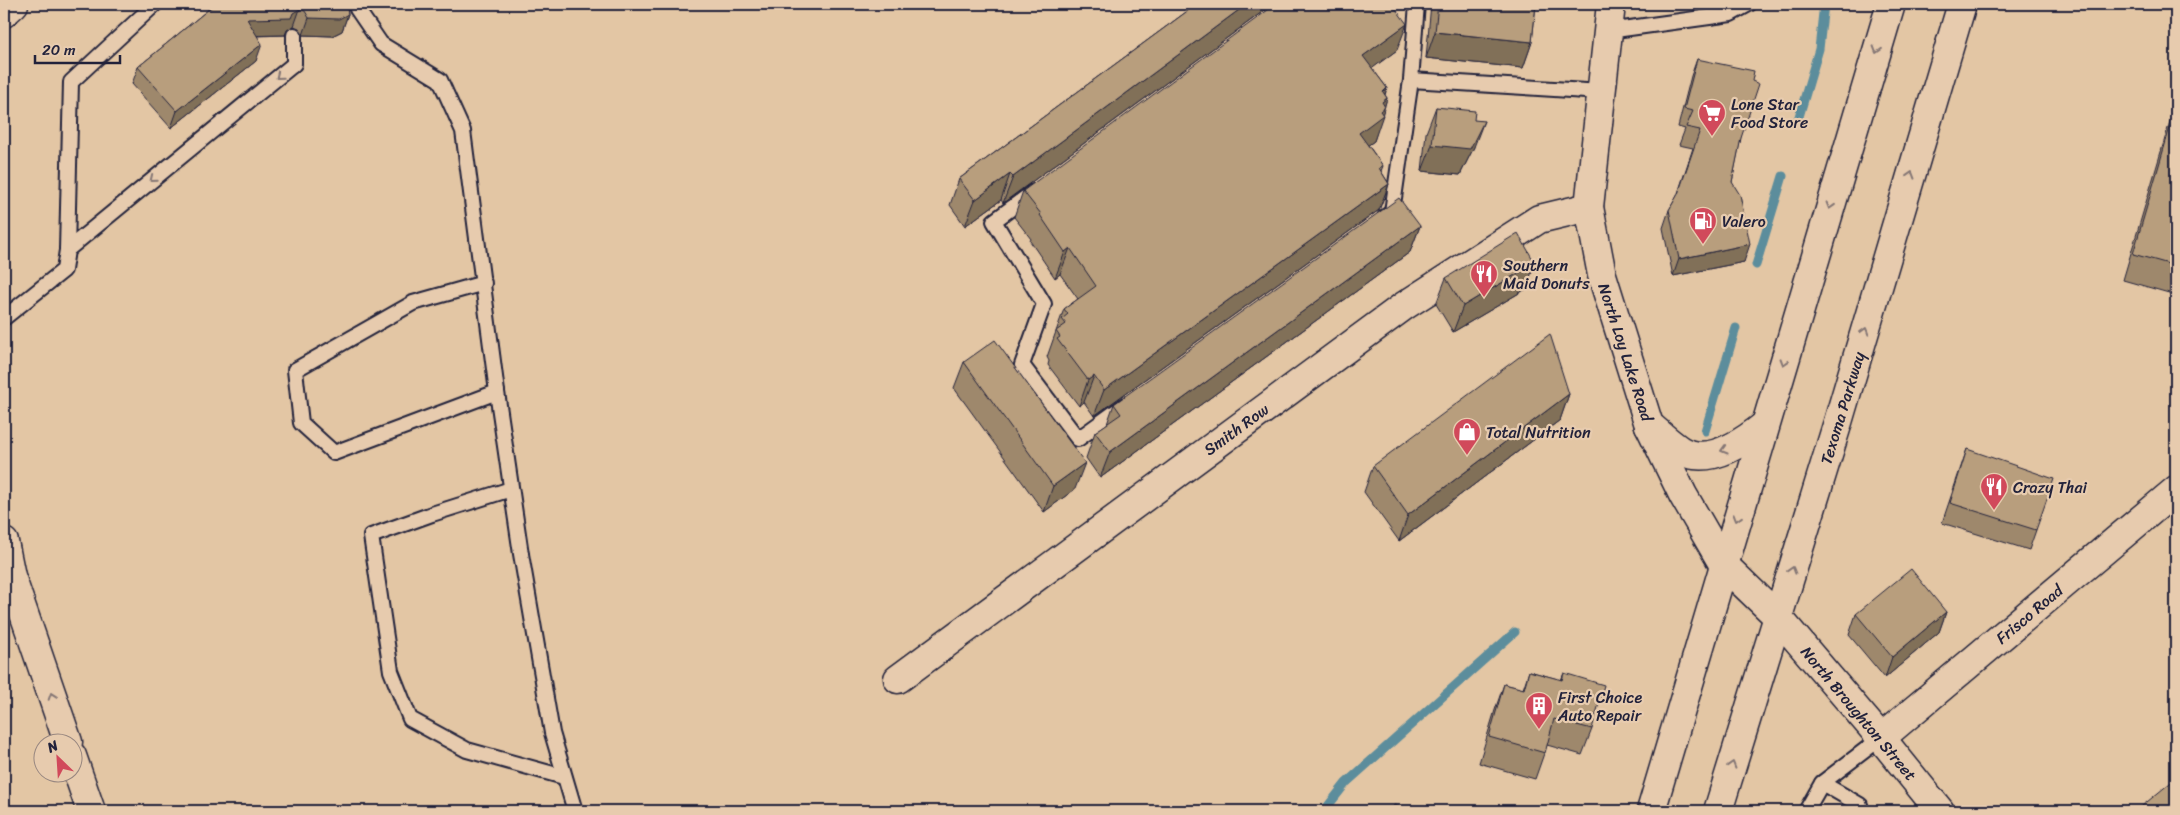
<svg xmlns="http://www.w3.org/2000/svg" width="2180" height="815" font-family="Sriracha,sans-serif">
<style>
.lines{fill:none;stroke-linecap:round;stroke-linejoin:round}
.stream{stroke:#5c8d9c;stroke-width:9}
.lane-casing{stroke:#22223b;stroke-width:18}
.street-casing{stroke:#22223b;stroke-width:31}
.secondary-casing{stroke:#22223b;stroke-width:31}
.primary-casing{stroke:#22223b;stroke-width:31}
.lane{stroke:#e7cbae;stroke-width:14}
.street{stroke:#e7cbae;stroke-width:28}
.secondary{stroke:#e7cbae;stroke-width:28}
.primary{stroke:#e7cbae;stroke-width:28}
.wall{fill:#9e886c;stroke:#22223b}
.shaded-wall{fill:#816f58;stroke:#22223b}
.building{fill:#b89e7d;stroke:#22223b}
.oneway{stroke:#847674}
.labels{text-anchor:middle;stroke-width:4.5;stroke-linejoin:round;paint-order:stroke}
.poi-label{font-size:16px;fill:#22223b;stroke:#e7cbae;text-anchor:start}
.street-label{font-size:16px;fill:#22223b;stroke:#e7cbae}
</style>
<rect width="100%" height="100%" fill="#e3c6a4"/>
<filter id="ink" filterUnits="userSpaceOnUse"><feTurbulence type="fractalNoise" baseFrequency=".02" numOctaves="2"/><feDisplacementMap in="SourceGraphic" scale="10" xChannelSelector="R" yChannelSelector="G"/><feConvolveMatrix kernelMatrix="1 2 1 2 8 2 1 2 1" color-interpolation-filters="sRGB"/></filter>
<g filter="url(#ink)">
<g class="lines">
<g class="stream">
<path d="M1798 120 1819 49 1824 4"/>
<path d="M1756 265 1783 176"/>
<path d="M1705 431 1736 328"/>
<path d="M1324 811 1346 783 1515 632"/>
</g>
<defs>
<g id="lane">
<path d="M356 4 357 9 381 44 440 80 463 131 497 392 521 554 552 733 575 811"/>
<path d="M1608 31 1731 14 1749 4"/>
<path d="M1411 80 1602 92"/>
<path d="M1033 192 994 221 1044 304 1022 365 1078 439 1125 405"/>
<path d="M1385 217 1392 212 1411 80 1417 4"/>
<path d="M67 250 294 64V35"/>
<path d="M484 283 413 303 295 370 301 423 334 453 497 392"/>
<path d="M4 318 64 270 67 250 71 82 155 4"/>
<path d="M511 489 432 514 371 536 391 671 410 719 467 750 564 777"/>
<path d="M1822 783 1860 805 1856 811"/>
<path d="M1806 811 1822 783 1881 738"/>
</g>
<path id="street" d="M898 679 1404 306 1539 219 1589 207"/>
<g id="secondary">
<path d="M1611 4 1589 207 1602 275 1649 425 1683 495 1723 564 1777 616 1881 738 1940 811"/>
<path d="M4 13 14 4"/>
<path d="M4 542 11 576 68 742"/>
<path d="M1881 738 2176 490"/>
<path d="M72 756 91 811"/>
</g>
<g id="primary">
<path d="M1649 425C1659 433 1669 443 1680 450 1708 467 1744 442 1765 425"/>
<path d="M1651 811 1891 4"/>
<path d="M1718 811 1838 422 1962 4"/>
</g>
</defs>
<use href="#lane" class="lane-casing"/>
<use href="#street" class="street-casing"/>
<use href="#secondary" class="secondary-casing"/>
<use href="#primary" class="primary-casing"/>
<use href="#lane" class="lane"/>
<use href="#street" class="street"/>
<use href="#secondary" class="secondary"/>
<use href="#primary" class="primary"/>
</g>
<g class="wall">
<path d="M215 4H346L348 14 342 31 332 36 303 35 299 28 294 26 287 30 285 35 257 36 256 61 171 128 132 84 138 67Z"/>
<path d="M1197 4H1273L1003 203 1001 200 965 226 950 205 959 179Z"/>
<path d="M1431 4H1536L1532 42 1523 68 1426 58Z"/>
<path d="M1397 50 1372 68 1387 88 1385 95 1387 98 1374 141 1368 145 1383 166 1381 171 1389 184 1379 210 1094 416 1084 402 1079 406 1048 365 1049 361 1047 357 1064 309 1078 299 1060 274 1055 278 1030 241 1031 239 1014 217 1023 191Z"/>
<path d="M1697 59 1752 81 1732 182 1744 262 1673 276 1663 228 1669 210 1677 196 1693 148 1679 145 1685 129 1678 127 1691 76Z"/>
<path d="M2176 101V295L2123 280Z"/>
<path d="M1436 107 1474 120V147L1460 175 1422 171 1426 133Z"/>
<path d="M1420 226 1410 252 1100 478 1086 458 1095 432 1107 424 1114 404Z"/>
<path d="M1446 278 1526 289 1453 332 1436 304Z"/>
<path d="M964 362 1075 489 1044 512 954 388Z"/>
<path d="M1569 394 1560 420 1399 541 1364 492 1373 466Z"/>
<path d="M1967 449 2036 530 2029 550 1942 523Z"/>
<path d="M1946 612 1939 632 1885 678 1849 635 1856 614Z"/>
<path d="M1529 671 1561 680 1564 673 1592 729 1582 755 1547 745 1535 779 1479 763 1495 710 1504 684 1523 689Z"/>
</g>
<g class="shaded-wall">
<path d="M1247 4H1273L1003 203 1013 177Z"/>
<path d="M300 9 294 26 287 30 285 35 241 36 247 19Z"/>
<path d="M348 14 342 31 332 36 303 35 309 18Z"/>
<path d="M1407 24 1397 50 1354 82 1363 56Z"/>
<path d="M1435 32 1532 42 1523 68 1426 58Z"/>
<path d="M262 44 256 61 171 128 177 111Z"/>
<path d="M1387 88 1382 102 1387 98 1382 116 1383 115 1374 141 1349 159 1359 133 1383 92Z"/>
<path d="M1484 121 1474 147 1460 175 1422 171 1432 145Z"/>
<path d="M1010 174 1001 200 965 226 975 200Z"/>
<path d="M1389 184 1379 210 1094 416 1104 390Z"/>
<path d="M1420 226 1410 252 1100 478 1110 452Z"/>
<path d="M1750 244 1744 262 1673 276 1679 259Z"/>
<path d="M1070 248 1060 274 1055 278 1065 252Z"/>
<path d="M1535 263 1526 289 1453 332 1463 306Z"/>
<path d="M1094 376 1084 402 1079 406 1088 380Z"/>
<path d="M1569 394 1560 420 1399 541 1408 515Z"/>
<path d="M1085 463 1075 489 1044 512 1053 486Z"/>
<path d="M1946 612 1939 632 1885 678 1892 657Z"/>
</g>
<g class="building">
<path d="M215 4H346L348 14 339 19 309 18 305 11 300 9 293 13 291 18 247 19 262 44 177 111 138 67Z"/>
<path d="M1197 4H1247L1013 177 1010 174 975 200 959 179Z"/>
<path d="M1276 4H1392L1407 24 1363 56 1387 88 1383 92 1387 98 1382 102 1385 107 1380 111 1383 115 1359 133 1383 166 1379 168 1389 184 1104 390 1094 376 1088 380 1057 339 1060 337 1056 331 1066 324 1062 319 1068 314 1064 309 1096 286 1070 248 1065 252 1040 215 1041 214 1023 191Z"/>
<path d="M1438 4H1536L1532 42 1435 32Z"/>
<path d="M1697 59 1754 71 1752 81 1759 84 1741 138 1732 182 1740 195 1750 244 1679 259 1669 210 1678 194 1700 130 1686 127 1693 111 1684 109Z"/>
<path d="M1436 107 1475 111 1474 120 1484 121 1470 149 1432 145Z"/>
<path d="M2176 107V266L2133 254Z"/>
<path d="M1399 198 1420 226 1110 452 1095 432 1121 414 1114 404Z"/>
<path d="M1518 233 1535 263 1463 306 1446 278Z"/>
<path d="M1550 334 1569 394 1408 515 1373 466Z"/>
<path d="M995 340 1085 463 1053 486 964 362Z"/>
<path d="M1967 449 2054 479 2036 530 1950 503Z"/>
<path d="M1911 569 1946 612 1892 657 1856 614Z"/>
<path d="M1529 671 1562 680 1564 673 1604 685 1592 729 1554 719 1545 753 1489 737 1504 684 1524 689Z"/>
<path d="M2175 779 2176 782V811H2136Z"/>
<path d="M1394 805 1416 811H1392Z"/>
</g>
<defs><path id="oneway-chevron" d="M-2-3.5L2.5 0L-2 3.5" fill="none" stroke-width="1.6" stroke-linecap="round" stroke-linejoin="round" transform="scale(1.25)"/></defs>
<g class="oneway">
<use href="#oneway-chevron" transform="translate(1877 50) rotate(107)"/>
<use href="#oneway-chevron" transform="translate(279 76) rotate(141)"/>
<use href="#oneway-chevron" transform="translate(1911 175) rotate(-73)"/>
<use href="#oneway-chevron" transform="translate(153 179) rotate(141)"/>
<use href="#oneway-chevron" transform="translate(1830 206) rotate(107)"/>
<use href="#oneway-chevron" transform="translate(1865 331) rotate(-73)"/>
<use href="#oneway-chevron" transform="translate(1784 362) rotate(107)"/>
<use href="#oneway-chevron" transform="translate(1724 450) rotate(164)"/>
<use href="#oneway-chevron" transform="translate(1737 518) rotate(107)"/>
<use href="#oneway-chevron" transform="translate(1792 570) rotate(-73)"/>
<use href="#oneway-chevron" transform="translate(52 696) rotate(-109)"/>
<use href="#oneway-chevron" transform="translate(1732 765) rotate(-73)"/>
</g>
</g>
<defs>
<symbol id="supermarket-pin" viewBox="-11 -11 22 30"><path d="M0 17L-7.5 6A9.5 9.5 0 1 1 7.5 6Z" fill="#d1495b" stroke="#e7cbae"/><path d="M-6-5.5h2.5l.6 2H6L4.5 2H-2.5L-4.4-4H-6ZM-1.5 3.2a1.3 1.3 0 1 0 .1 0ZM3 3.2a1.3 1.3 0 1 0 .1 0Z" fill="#fff"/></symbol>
<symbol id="fuel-pin" viewBox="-11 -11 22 30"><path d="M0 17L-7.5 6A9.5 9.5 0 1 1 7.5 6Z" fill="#d1495b" stroke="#e7cbae"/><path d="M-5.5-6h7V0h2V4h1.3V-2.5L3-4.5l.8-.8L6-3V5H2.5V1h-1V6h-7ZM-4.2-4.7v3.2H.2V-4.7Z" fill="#fff"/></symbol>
<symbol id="restaurant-pin" viewBox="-11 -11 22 30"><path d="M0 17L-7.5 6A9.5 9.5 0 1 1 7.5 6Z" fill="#d1495b" stroke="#e7cbae"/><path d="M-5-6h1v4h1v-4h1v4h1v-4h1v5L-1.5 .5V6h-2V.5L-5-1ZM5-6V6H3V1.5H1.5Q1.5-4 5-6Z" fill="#fff"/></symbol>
<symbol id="shop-pin" viewBox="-11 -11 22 30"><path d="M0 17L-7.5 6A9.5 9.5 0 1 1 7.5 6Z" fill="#d1495b" stroke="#e7cbae"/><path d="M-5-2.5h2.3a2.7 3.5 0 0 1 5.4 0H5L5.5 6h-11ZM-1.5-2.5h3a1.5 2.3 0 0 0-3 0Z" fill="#fff"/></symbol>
<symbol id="building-pin" viewBox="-11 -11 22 30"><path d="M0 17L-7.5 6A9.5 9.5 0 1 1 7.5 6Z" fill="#d1495b" stroke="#e7cbae"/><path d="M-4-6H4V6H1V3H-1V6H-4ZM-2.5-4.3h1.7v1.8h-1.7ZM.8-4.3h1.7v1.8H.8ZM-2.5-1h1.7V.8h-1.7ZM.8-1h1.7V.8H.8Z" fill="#fff"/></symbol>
</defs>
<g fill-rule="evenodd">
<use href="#supermarket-pin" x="1696" y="97" width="32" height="43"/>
<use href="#fuel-pin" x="1687" y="205" width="32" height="43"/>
<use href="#restaurant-pin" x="1468" y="258" width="32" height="43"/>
<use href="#shop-pin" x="1451" y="416" width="32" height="43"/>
<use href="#restaurant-pin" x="1978" y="471" width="32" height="43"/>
<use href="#building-pin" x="1523" y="690" width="32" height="43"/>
</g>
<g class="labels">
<g class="poi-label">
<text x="1731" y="110">Lone Star<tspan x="1731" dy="18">Food Store</tspan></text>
<text x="1722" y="227">Valero</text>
<text x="1503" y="271">Southern<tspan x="1503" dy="18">Maid Donuts</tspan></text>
<text x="1486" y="438">Total Nutrition</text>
<text x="2013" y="493">Crazy Thai</text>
<text x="1558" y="703">First Choice<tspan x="1558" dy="18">Auto Repair</tspan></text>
</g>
<g class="street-label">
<text transform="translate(1626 352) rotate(72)" y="6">North Loy Lake Road</text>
<text transform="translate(1842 408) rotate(-73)" y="6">Texoma Parkway</text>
<text transform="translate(1236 429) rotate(-36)" y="6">Smith Row</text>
<text transform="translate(2029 614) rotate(-40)" y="6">Frisco Road</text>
<text transform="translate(1859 713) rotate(50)" y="6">North Broughton Street</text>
</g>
</g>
<rect width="2180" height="815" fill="none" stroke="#e7cbae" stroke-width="20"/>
<rect x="10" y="10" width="2160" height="795" fill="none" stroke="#22223b" stroke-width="2" filter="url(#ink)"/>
<g transform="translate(58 758) rotate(335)"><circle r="24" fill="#e7cbae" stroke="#988780"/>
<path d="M0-4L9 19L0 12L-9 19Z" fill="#d1495b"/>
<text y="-8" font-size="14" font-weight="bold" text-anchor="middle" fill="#22223b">N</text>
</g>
<path d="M35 55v8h85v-8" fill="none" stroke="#22223b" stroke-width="2.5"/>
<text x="42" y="55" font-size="15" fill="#22223b" stroke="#e7cbae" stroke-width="4" paint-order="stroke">20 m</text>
</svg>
